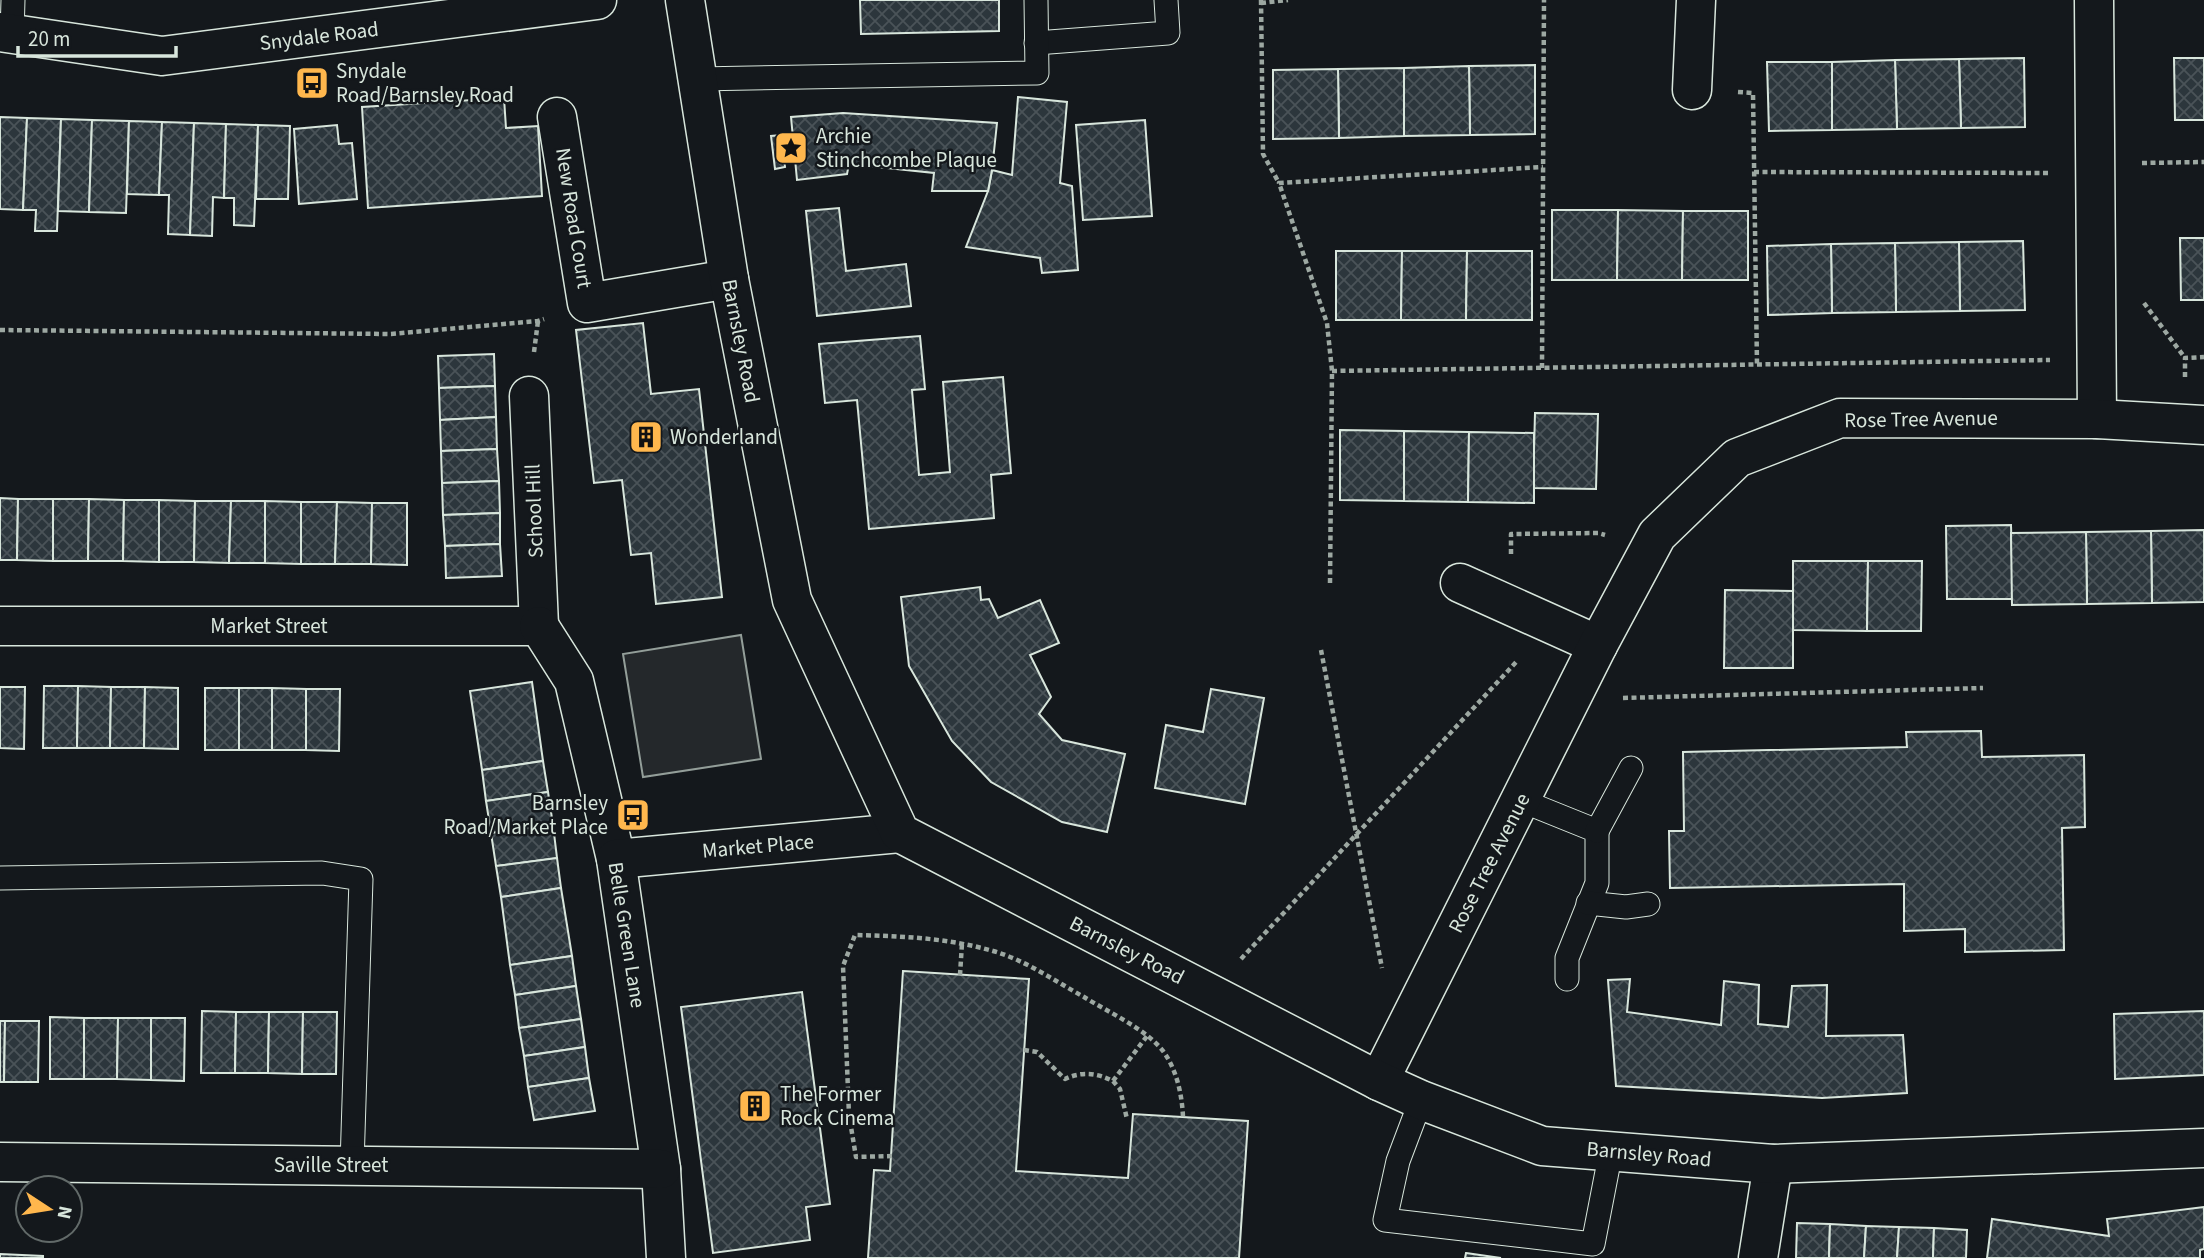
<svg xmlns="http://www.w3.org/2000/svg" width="2204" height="1258" font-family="'Source Sans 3',sans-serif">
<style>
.parking{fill:#24282b;stroke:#939e99;stroke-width:2}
.building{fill:url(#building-cross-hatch);stroke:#d8e6dc;stroke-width:2}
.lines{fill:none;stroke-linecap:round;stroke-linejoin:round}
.lane-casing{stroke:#d8e6dc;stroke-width:25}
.street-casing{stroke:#d8e6dc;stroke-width:41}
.secondary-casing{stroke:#d8e6dc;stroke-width:41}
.path{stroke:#9da8a2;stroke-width:4.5;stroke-dasharray:5 3.5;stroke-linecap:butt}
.lane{stroke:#14181c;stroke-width:23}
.street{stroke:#14181c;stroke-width:38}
.secondary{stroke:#14181c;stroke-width:38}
.labels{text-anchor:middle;stroke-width:5;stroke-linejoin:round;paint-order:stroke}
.street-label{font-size:21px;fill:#d8e6dc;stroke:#14181c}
.poi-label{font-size:21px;fill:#d8e6dc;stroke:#14181c;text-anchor:start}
</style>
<defs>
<pattern id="building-cross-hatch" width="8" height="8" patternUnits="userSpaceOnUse" patternTransform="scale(1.75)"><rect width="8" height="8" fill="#2c363c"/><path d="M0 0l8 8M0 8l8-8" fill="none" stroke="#4a5358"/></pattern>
</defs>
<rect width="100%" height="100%" fill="#14181c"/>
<path class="parking" d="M741 635 761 759 643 777 623 654Z"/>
<g class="building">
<path d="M860 0H999V31L861 34Z"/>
<path d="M2024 58 2025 127 1961 128 1959 59Z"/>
<path d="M2174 58H2204V120H2175Z"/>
<path d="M1959 59 1961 128 1897 129 1895 60Z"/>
<path d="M1895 60 1897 129 1832 130V62Z"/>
<path d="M1767 62H1832V130L1769 131Z"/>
<path d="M1535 65V134L1470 135 1469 66Z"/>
<path d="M1469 66 1470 135 1404 136V68Z"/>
<path d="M1404 68V136L1339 138 1338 69Z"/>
<path d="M1338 69 1339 138 1273 139V70Z"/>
<path d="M1018 97 1067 102 1060 183 1072 186 1078 270 1042 273 1040 258 966 247 988 191 992 170 1012 175Z"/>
<path d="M504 98 506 128 538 126 542 196 368 208 362 107Z"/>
<path d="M843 113 997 123 992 170 988 191H932L934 173 849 164 847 174 797 180 791 117Z"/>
<path d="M0 117 27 118 23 210 0 209Z"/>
<path d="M27 118 61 119 57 231H35L36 210H23Z"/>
<path d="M61 119 92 120 89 212 58 211Z"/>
<path d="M92 120 129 121 126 213 89 212Z"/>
<path d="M1145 120 1152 216 1083 220 1076 125Z"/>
<path d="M129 121 162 122 159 195 127 194Z"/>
<path d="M162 122 194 123 190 235 168 234 169 195H159Z"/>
<path d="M194 123 226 124 224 198 213 197 212 236 190 235Z"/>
<path d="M226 124 258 125 254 226 234 225V198H224Z"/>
<path d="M258 125 290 126 288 199H256Z"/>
<path d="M337 125 339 144 352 143 357 199 299 204 294 129Z"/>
<path d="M781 135 785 167 775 169 771 136Z"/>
<path d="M839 208 846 271 906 264 911 306 817 316 806 211Z"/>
<path d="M1552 210H1618L1617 280H1552Z"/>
<path d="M1618 210 1683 211 1682 280H1617Z"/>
<path d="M1683 211H1748V280H1682Z"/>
<path d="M2180 238H2204V300H2181Z"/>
<path d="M2023 241 2025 310 1960 311 1959 242Z"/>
<path d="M1959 242 1960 311 1896 312 1895 243Z"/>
<path d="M1895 243 1896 312 1832 313 1831 244Z"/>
<path d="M1831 244 1832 313 1768 315 1767 246Z"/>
<path d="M1336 251H1402L1401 320H1336Z"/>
<path d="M1402 251H1467L1466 320H1401Z"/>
<path d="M1467 251H1532V320H1466Z"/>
<path d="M643 323 651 394 699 389 722 597 656 604 651 553 631 555 622 480 594 483 576 330Z"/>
<path d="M920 336 925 389 912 390 919 475 950 472 943 382 1003 377 1011 473 991 475 994 518 869 529 857 400 825 403 819 344Z"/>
<path d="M494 354 495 386 439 388 438 356Z"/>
<path d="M495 386 496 417 440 420 439 388Z"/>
<path d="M1535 413 1598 414 1596 489 1533 488Z"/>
<path d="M496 417 497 449 441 451 440 420Z"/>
<path d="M1340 430 1404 431V501L1340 500Z"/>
<path d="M1404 431 1469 432 1468 502 1404 501Z"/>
<path d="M1469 432 1534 433V503L1468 502Z"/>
<path d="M497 449 499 481 442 483 441 451Z"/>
<path d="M499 481 500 513 443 515 442 483Z"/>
<path d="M0 498 18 499 17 560H0Z"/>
<path d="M18 499H53V561L17 560Z"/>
<path d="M53 499H89L88 561H53Z"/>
<path d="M89 499 124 500 123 561H88Z"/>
<path d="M124 500H159V562L123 561Z"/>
<path d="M159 500 195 501 194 562H159Z"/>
<path d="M195 501H231L229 563 194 562Z"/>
<path d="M231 501H265V563H229Z"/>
<path d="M265 501 301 502V564L265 563Z"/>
<path d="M301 502H337L335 564H301Z"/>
<path d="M337 502 372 503 371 564H335Z"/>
<path d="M372 503H407V565L371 564Z"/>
<path d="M500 513V544L445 546 443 515Z"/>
<path d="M2011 525 2013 599H1947L1946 526Z"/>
<path d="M2204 530V602L2152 603 2151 531Z"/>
<path d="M2151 531 2152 603 2087 604 2086 532Z"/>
<path d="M2086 532 2087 604 2012 605 2011 533Z"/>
<path d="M500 544 502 576 446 578 445 546Z"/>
<path d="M1793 561H1868L1867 631 1793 630Z"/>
<path d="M1868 561H1922L1921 631H1867Z"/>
<path d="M980 587 981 600 989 599 998 618 1040 600 1059 643 1030 655 1051 697 1039 714 1062 740 1125 754 1107 832 1062 822 991 782 952 741 909 666 901 597Z"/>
<path d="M1725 590 1793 591V668H1724Z"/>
<path d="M532 682 543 761 482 770 470 691Z"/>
<path d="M44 686H78L77 748H43Z"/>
<path d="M78 686 111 687 110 748H77Z"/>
<path d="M0 687H25L24 749 0 748Z"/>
<path d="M111 687H145L144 748H110Z"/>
<path d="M145 687 178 688V749L144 748Z"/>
<rect x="205" y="688" width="34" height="62"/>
<rect x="239" y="688" width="33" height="62"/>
<path d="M272 688 306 689V750H272Z"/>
<path d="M306 689H340L339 751 306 750Z"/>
<path d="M1211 689 1264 698 1245 804 1155 788 1166 725 1203 732Z"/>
<path d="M1981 731 1982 757 2084 755 2085 827 2062 828 2064 950 1965 952V929L1904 931V884L1670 888 1669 831H1684L1683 752 1907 747 1906 732Z"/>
<path d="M543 761 548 792 486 801 482 770Z"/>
<path d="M548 792 553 825 491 833 486 801Z"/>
<path d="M553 825 557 858 496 866 491 833Z"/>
<path d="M557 858 561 888 501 897 496 866Z"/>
<path d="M561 888 572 956 510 965 501 897Z"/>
<path d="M572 956 576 986 515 995 510 965Z"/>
<path d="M903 971 1029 979 1016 1171 1128 1178 1133 1114 1248 1121 1239 1258H868L874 1170 890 1171Z"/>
<path d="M1630 979 1627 1012 1721 1025 1724 981 1759 985 1758 1024 1788 1027 1792 986 1827 985 1826 1036 1903 1035 1907 1093 1822 1098 1616 1086 1608 980Z"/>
<path d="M576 986 581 1019 519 1028 515 995Z"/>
<path d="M802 992 830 1204 806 1207 810 1240 713 1253 681 1007Z"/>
<path d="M202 1011 236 1012 235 1073H201Z"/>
<path d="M2204 1011V1075L2115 1079 2114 1014Z"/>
<path d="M236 1012H269L268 1073H235Z"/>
<path d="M269 1012H303L302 1074 268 1073Z"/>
<path d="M303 1012H337L336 1074H302Z"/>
<path d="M50 1017 84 1018V1079H50Z"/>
<path d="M84 1018H118L117 1079H84Z"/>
<path d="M118 1018H151V1080L117 1079Z"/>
<path d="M151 1018H185L184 1081 151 1080Z"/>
<path d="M581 1019 585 1047 524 1056 519 1028Z"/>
<path d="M0 1021H5L4 1082H0Z"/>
<path d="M5 1021H39L38 1082H4Z"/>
<path d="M585 1047 589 1078 528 1087 524 1056Z"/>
<path d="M589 1078 595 1111 534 1120 528 1087Z"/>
<path d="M2204 1207V1249L2200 1250V1258H1987L1992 1219 2109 1236 2107 1219Z"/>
<path d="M1797 1223 1830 1224 1829 1258H1796Z"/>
<path d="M1830 1224 1866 1226 1864 1258H1829Z"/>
<path d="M1866 1226 1899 1227 1897 1258H1864Z"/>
<path d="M1899 1227 1934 1228 1933 1258H1897Z"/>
<path d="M1934 1228 1967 1230 1966 1258H1933Z"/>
<path d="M1466 1253 1501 1258H1465Z"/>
<path d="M0 1254 43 1256V1258H0Z"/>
</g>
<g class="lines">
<defs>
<g id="lane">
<path d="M12 35 13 0"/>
<path d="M1036 43 1168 33 1166 0"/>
<path d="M698 79 1037 73 1036 0"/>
<path d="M1520 800 1597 831V883L1567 958V979"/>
<path d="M1597 831 1631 768"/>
<path d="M0 878 322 873 361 879 352 1165"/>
<path d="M1588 903 1626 907 1648 904"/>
<path d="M1421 1100 1398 1161 1385 1220 1593 1244 1611 1151"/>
</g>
<g id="street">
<path d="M2094 0 2097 419"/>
<path d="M1692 90 1696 0"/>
<path d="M557 117 587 303 729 279"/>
<path d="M529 396 539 626"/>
<path d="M1460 583 1598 645"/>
<path d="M0 626H539"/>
<path d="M539 626 574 681 616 859 661 1169 666 1258"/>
<path d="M616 859 900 833"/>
<path d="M1379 1081 1598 645 1657 535 1737 458 1840 418 2097 419 2204 425"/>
<path d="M0 1162 661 1169"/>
<path d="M1758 1258 1773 1164"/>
</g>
<g id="secondary">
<path d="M685 0 729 279 792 600 900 833 1379 1081 1421 1100 1542 1146 1773 1164 2204 1148"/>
<path d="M0 32 162 56 597 0"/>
</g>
</defs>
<use href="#lane" class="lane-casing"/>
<use href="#street" class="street-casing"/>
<use href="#secondary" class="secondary-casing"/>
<g class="path">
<path d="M1261 0 1263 154 1279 183"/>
<path d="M1261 3 1288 0"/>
<path d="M1738 92 1753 93 1757 365"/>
<path d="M2142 163 2204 162"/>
<path d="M1754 172 2050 173"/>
<path d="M2144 303 2185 358"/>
<path d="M0 330 391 334 538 321 544 319"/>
<path d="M534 352 538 321"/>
<path d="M1542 368 1544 0"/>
<path d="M1332 371 2050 360"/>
<path d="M2185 377V358L2204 357"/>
<path d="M1511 554V534L1598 533 1605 535"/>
<path d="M1330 583 1332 371 1327 323 1279 183 1543 167"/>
<path d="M1321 650 1382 968"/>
<path d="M1623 698 1983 688"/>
<path d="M1241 959 1518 660"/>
<path d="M960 975 962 943"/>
<path d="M1024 1050 1037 1052 1065 1079C1082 1071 1097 1073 1113 1081L1147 1036"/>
<path d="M1113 1081 1120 1089 1127 1119"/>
<path d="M892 1156 856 1157 849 1115 843 966 855 935C901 936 948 938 993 951 1025 960 1055 981 1084 997 1108 1012 1146 1029 1163 1051 1177 1070 1182 1095 1183 1117"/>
</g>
<use href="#lane" class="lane"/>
<use href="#street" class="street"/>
<use href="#secondary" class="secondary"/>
</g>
<defs>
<symbol id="bus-square" viewBox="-11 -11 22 22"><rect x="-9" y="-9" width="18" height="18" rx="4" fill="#ffb74d" stroke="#14181c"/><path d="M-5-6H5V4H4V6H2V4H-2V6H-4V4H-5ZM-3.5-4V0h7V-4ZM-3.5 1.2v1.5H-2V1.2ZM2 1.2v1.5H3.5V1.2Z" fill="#111"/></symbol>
<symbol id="sight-square" viewBox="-11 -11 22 22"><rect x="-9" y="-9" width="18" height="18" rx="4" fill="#ffb74d" stroke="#14181c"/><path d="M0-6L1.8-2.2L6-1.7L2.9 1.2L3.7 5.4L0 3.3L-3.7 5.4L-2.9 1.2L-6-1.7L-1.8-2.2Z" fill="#111"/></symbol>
<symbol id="building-square" viewBox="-11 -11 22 22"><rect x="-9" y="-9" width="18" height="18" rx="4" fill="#ffb74d" stroke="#14181c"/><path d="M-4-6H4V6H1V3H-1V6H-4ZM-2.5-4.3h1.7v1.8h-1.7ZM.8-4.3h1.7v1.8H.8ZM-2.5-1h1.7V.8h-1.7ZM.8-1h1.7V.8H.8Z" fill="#111"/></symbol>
</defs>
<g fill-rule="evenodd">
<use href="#bus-square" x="293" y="64" width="38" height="38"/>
<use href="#sight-square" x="772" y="129" width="38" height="38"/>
<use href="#building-square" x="627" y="418" width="38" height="38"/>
<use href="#bus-square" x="614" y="796" width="38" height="38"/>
<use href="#building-square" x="736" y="1087" width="38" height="38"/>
</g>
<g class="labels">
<g class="street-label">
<text transform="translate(319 36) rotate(-7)" y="7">Snydale Road</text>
<text transform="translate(574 218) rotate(81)" y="7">New Road Court</text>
<text transform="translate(741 341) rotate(79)" y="7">Barnsley Road</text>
<text transform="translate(1921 419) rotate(-1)" y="7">Rose Tree Avenue</text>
<text transform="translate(534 511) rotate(-92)" y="7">School Hill</text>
<text x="269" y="633">Market Street</text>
<text transform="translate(758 846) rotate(-5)" y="7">Market Place</text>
<text transform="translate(1489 863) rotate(-63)" y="7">Rose Tree Avenue</text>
<text transform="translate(627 935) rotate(81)" y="7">Belle Green Lane</text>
<text transform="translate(1127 950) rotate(27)" y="7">Barnsley Road</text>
<text transform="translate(1649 1154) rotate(5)" y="7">Barnsley Road</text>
<text x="331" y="1172">Saville Street</text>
</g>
<g class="poi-label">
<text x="336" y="78">Snydale<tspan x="336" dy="24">Road/Barnsley Road</tspan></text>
<text x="816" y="143">Archie<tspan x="816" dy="24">Stinchcombe Plaque</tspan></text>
<text x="670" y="444">Wonderland</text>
<text x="608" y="810" text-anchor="end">Barnsley<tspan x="608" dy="24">Road/Market Place</tspan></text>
<text x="780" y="1101">The Former<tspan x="780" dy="24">Rock Cinema</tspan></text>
</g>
</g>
<g transform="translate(49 1209) rotate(102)"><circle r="33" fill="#14181c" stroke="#626a69" stroke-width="2"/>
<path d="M0-5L12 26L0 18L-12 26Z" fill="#ffb74d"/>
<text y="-10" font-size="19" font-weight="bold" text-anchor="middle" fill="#d8e6dc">N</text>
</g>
<path d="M18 46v10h158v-10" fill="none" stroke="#d8e6dc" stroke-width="3.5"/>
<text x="28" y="46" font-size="21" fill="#d8e6dc" stroke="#14181c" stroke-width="5" paint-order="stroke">20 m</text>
</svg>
